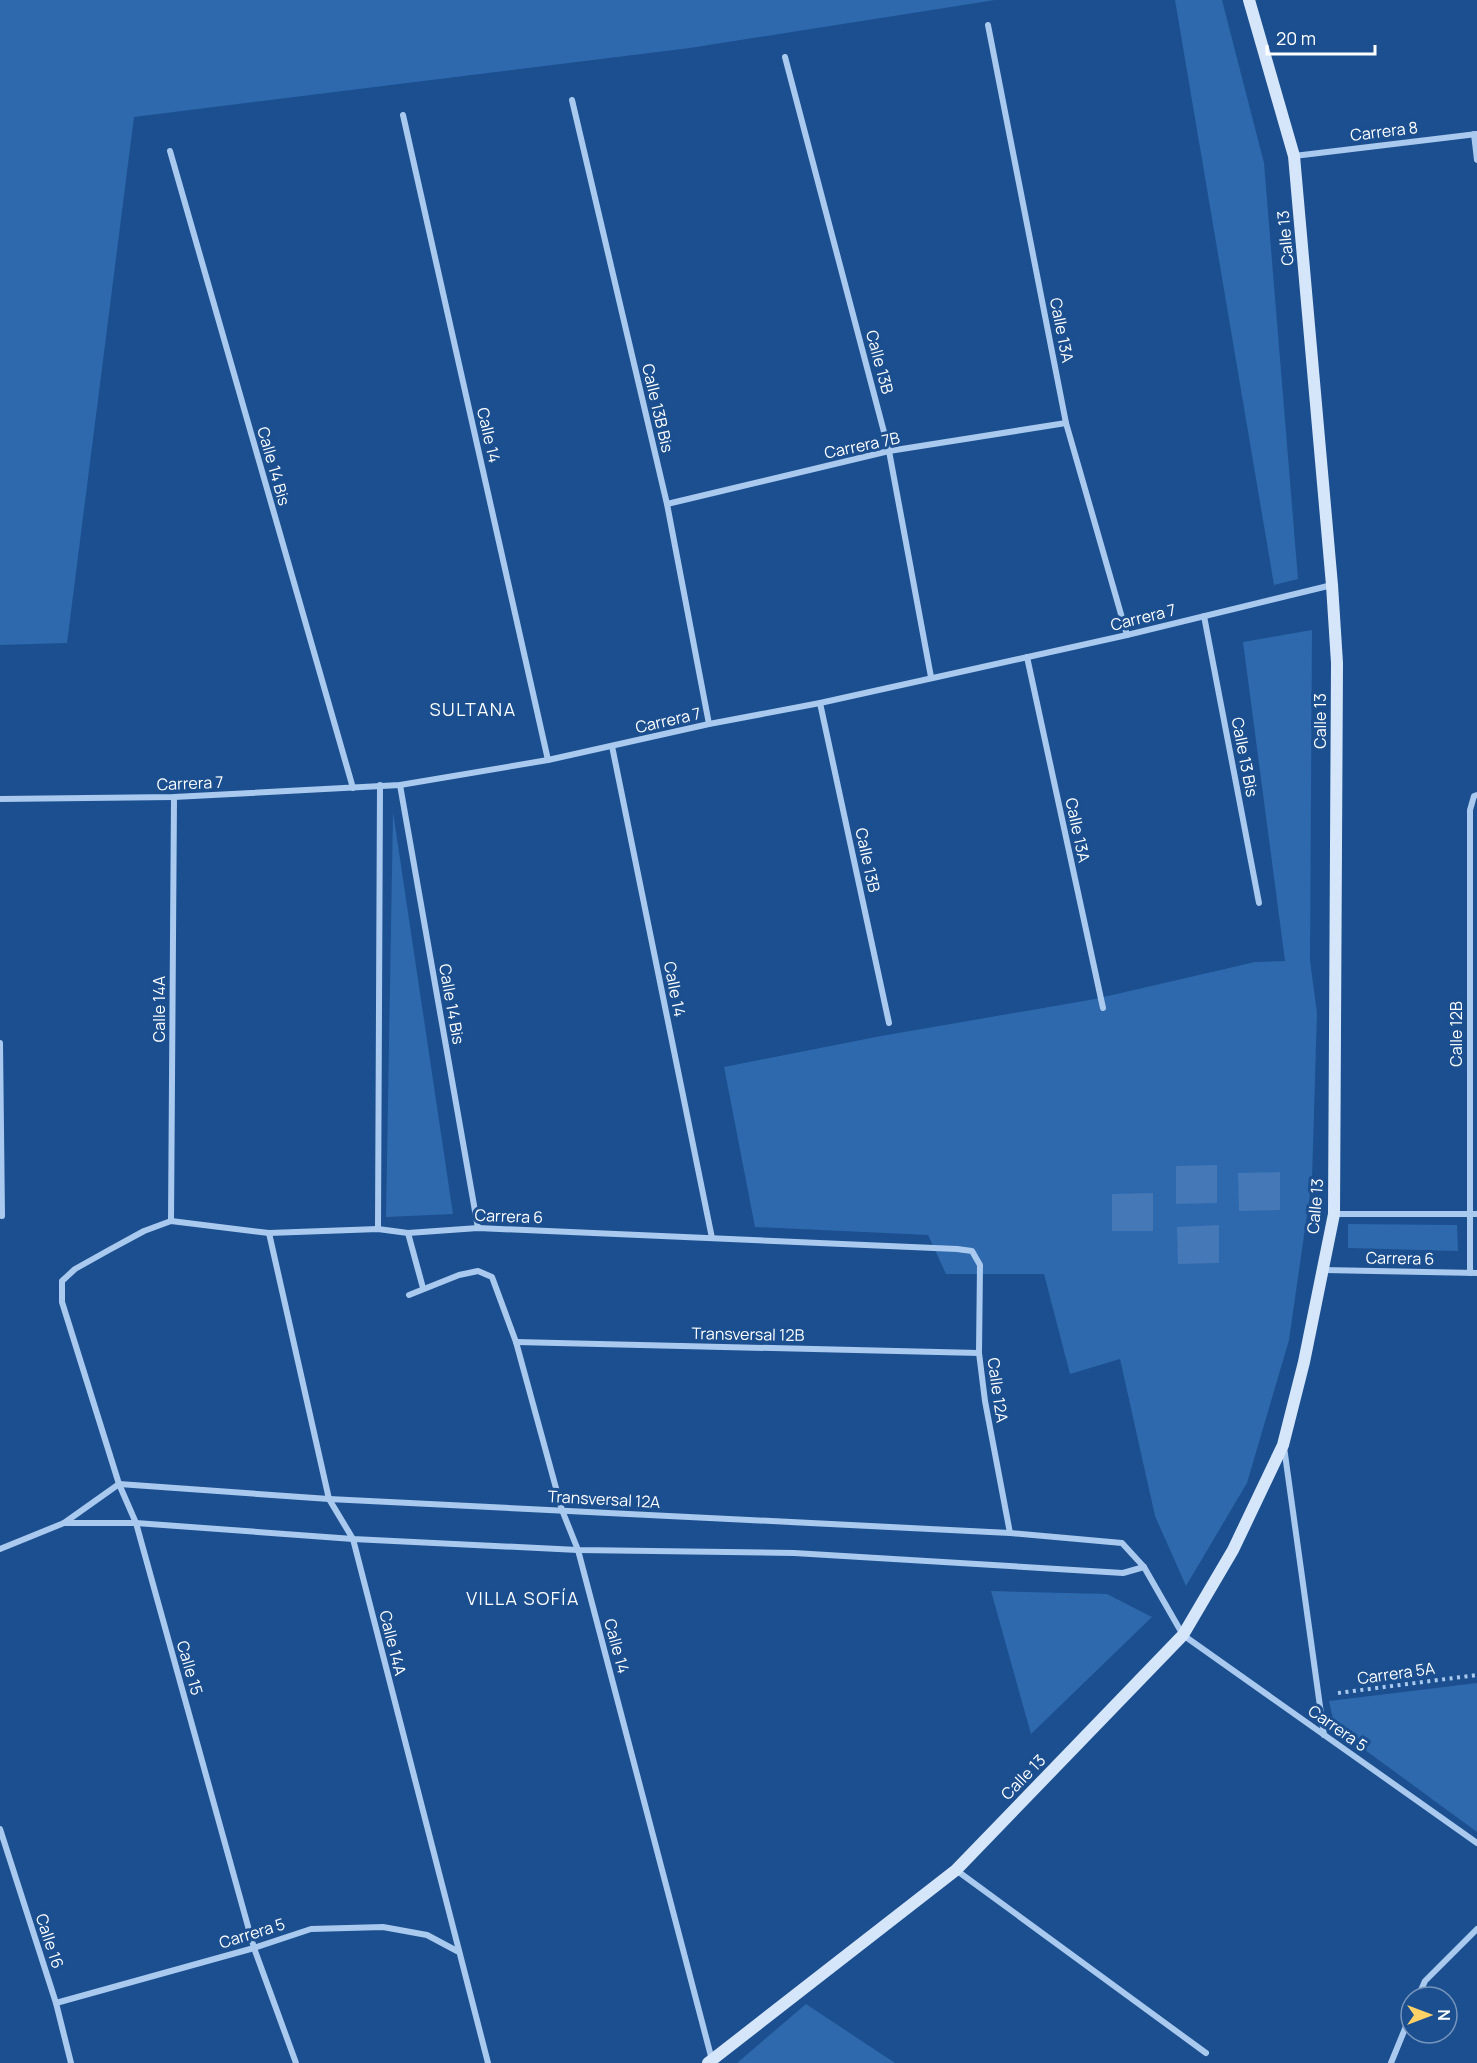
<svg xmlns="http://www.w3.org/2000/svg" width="1477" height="2063" font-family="Manrope,sans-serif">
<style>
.green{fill:#2e69ad}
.building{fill:#4478b7}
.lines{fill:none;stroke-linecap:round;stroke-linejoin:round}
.path{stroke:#a9c9ee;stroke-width:4;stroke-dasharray:3 4.5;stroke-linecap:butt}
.street{stroke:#a9c9ee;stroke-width:6}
.secondary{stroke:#d6e6fa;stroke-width:12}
.labels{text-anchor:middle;stroke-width:6;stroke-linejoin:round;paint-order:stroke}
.street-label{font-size:16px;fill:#fff;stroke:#1b4f8f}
.neighbourhood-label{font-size:18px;letter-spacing:1.5px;fill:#fff;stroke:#1b4f8f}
</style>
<rect width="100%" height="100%" fill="#1b4f8f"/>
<g class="green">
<path d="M0 0H995L690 48 134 117 67 643 0 645Z"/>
<path d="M1175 0H1222L1264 163 1298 579 1274 585Z"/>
<path d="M1312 630 1310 961 1317 1013 1312 1180 1289 1340 1247 1483 1186 1586 1155 1516 1120 1359 1070 1374 1044 1274H946L928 1235 755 1227 724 1067 881 1036 1095 999 1255 962 1285 961 1243 642Z"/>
<path d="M393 812 453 1214 386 1217Z"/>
<path d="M1348 1224 1457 1225 1458 1251 1348 1248Z"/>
<path d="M991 1591 1107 1594 1152 1617 1031 1734Z"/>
<path d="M1477 1683V1832L1335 1728 1329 1701Z"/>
<path d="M806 2004 895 2063H737Z"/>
</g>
<g class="building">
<path d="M1217 1165V1203L1176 1204V1166Z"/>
<path d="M1280 1172V1210L1239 1211 1238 1173Z"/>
<path d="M1153 1193V1231H1112V1194Z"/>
<path d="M1219 1225V1263L1178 1264 1177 1227Z"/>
</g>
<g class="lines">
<path class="path" d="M1338 1693 1477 1675"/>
<g class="street">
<path d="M988 25 1066 423 1127 635"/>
<path d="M785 57 889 451 931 677"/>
<path d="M572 100 667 504 709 724"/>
<path d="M403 115 548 760"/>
<path d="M1474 134 1477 160"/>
<path d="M170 151 353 788"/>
<path d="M1294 156 1477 134"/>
<path d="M667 504 889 451 1066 423"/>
<path d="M1204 616 1259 903"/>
<path d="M1027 657 1103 1008"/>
<path d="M820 703 889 1023"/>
<path d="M612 746 712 1238"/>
<path d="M400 785 478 1228"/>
<path d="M0 799 174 797 400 785 548 760 709 724 820 703 1127 635 1332 585"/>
<path d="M0 1043 2 1216"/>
<path d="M1334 1214H1477"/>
<path d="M171 1221 174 797"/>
<path d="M378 1229 380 785"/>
<path d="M269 1233 329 1499 353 1539 488 2063"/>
<path d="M408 1233 423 1288"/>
<path d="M1323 1270 1477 1273"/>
<path d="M1470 1273V810L1474 796 1477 795"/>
<path d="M409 1295 459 1275 478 1271 492 1277 516 1342 562 1510 578 1550 712 2060"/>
<path d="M516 1342 979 1353"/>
<path d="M1284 1447 1324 1735"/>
<path d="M64 1523H136L353 1539 578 1550 794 1553 1123 1573 1144 1567"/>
<path d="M0 1549 64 1523 119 1484 329 1499 1010 1533 1122 1543 1144 1567 1183 1635 1477 1843"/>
<path d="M0 1829 56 2003 71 2063"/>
<path d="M956 1870 1206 2053"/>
<path d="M1418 1997 1425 1981 1477 1929"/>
<path d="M56 2003 254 1948 311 1929 383 1927 427 1935 457 1951"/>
<path d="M296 2063 254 1948 136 1523 119 1484 62 1302V1281L75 1269 109 1250 144 1231 171 1221 269 1233 378 1229 408 1233 478 1228 957 1249 972 1251 980 1265 979 1353 985 1401 1010 1533"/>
<path d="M1391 2063 1411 2014"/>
</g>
<path class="secondary" d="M708 2063 956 1870 1183 1635 1233 1550 1283 1445 1304 1362 1334 1214 1337 663 1332 585 1294 156 1249 0"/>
</g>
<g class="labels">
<g class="street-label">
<text transform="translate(1384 131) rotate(-7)" y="6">Carrera 8</text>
<text transform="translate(1285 238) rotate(-95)" y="6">Calle 13</text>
<text transform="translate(1062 330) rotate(79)" y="6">Calle 13A</text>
<text transform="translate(880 362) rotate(75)" y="6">Calle 13B</text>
<text transform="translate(658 408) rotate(77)" y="6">Calle 13B Bis</text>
<text transform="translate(489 435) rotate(77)" y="6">Calle 14</text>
<text transform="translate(862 445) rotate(-12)" y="6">Carrera 7B</text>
<text transform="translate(274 466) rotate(74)" y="6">Calle 14 Bis</text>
<text transform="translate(1143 617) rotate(-14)" y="6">Carrera 7</text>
<text transform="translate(668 720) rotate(-13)" y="6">Carrera 7</text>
<text transform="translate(1320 721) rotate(-90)" y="6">Calle 13</text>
<text transform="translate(1245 757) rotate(79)" y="6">Calle 13 Bis</text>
<text transform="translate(190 783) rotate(-2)" y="6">Carrera 7</text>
<text transform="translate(1078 830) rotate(78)" y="6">Calle 13A</text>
<text transform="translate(868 860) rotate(78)" y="6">Calle 13B</text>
<text transform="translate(675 989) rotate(79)" y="6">Calle 14</text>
<text transform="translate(452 1004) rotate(80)" y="6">Calle 14 Bis</text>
<text transform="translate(159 1009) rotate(-90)" y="6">Calle 14A</text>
<text transform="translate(1456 1034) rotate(-90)" y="6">Calle 12B</text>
<text transform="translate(1315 1206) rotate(-85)" y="6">Calle 13</text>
<text transform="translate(509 1216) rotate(2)" y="6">Carrera 6</text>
<text transform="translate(1400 1258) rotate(1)" y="6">Carrera 6</text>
<text transform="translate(748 1334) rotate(1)" y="6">Transversal 12B</text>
<text transform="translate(998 1390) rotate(82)" y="6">Calle 12A</text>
<text transform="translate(604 1499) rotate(3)" y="6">Transversal 12A</text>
<text transform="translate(393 1643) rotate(76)" y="6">Calle 14A</text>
<text transform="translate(617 1646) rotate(75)" y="6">Calle 14</text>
<text transform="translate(190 1668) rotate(74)" y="6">Calle 15</text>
<text transform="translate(1396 1673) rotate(-8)" y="6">Carrera 5A</text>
<text transform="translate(1338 1728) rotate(35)" y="6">Carrera 5</text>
<text transform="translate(1023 1777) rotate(-46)" y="6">Calle 13</text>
<text transform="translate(252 1933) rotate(-17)" y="6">Carrera 5</text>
<text transform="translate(50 1941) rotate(72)" y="6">Calle 16</text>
</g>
<g class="neighbourhood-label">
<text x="473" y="716">SULTANA</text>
<text x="523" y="1605">VILLA SOFÍA</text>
</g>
</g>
<g transform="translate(1429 2015) rotate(90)"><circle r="28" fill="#1b4f8f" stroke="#7695bc" stroke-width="1.5"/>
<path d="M0-4.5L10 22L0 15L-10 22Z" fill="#ffd166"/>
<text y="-9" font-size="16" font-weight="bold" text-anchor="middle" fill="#ffffff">N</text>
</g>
<path d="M1267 45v9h108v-9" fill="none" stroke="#ffffff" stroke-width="3"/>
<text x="1276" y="45" font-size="18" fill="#ffffff" stroke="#1b4f8f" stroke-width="4.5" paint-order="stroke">20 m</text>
</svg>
